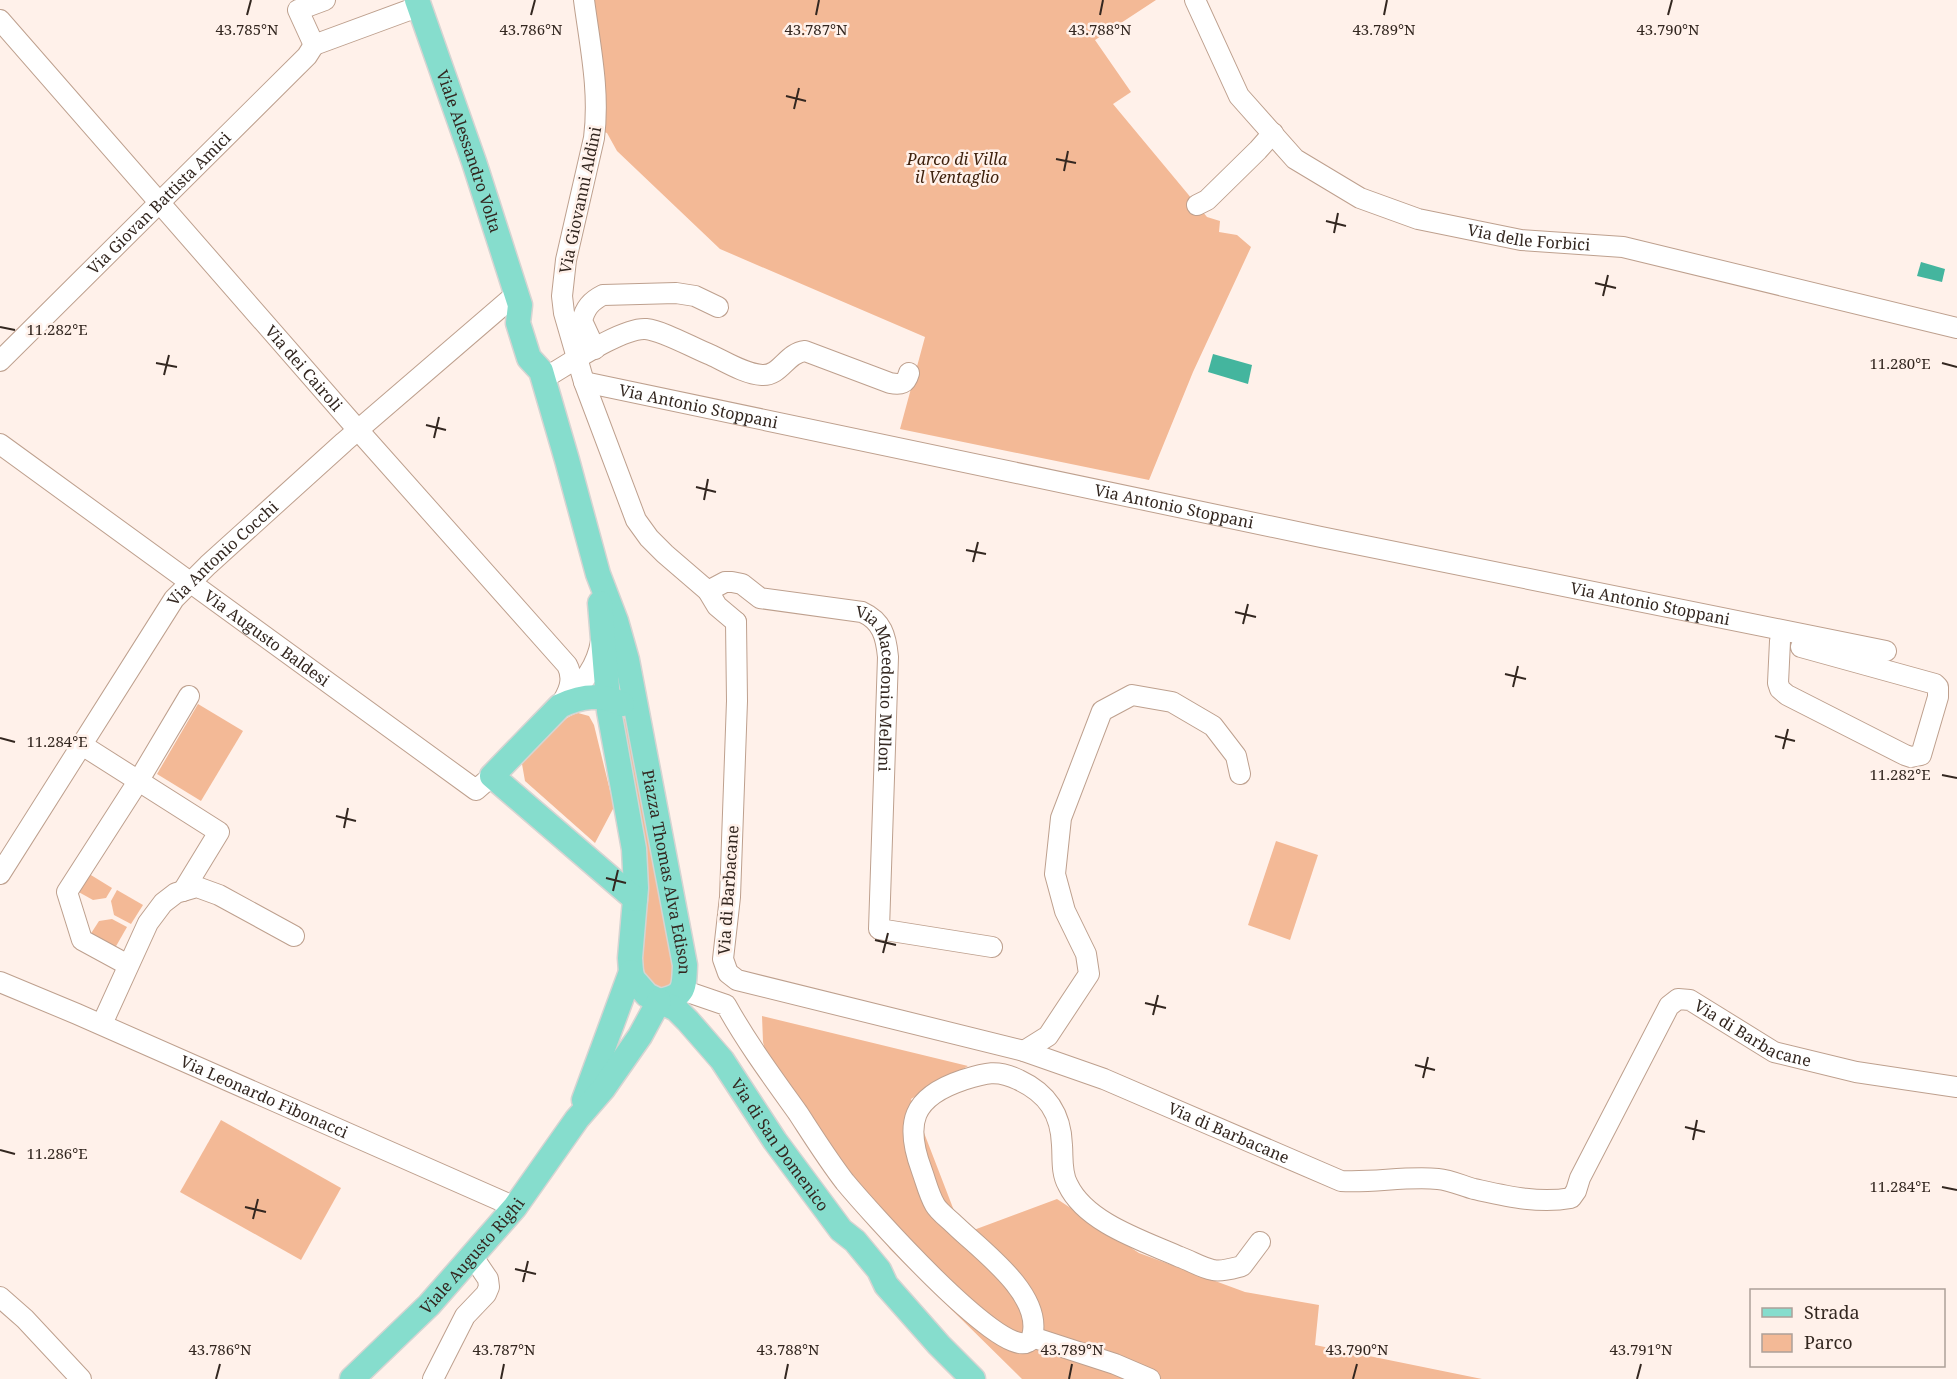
<svg xmlns="http://www.w3.org/2000/svg" width="1957" height="1379" font-family="'Noto Serif',serif">
<style>
.green{fill:#f3b996}
.water{fill:#44b59e}
.lines{fill:none;stroke-linecap:round;stroke-linejoin:round}
.minor-casing{stroke:#bea08e;stroke-width:22}
.major-casing{stroke:#d6d4d2;stroke-width:27}
.minor{stroke:#fff;stroke-width:20}
.major{stroke:#86ddcd;stroke-width:24}
.ticks{fill:none;stroke:#332720;stroke-width:2}
.labels{text-anchor:middle;stroke-width:5;stroke-linejoin:round;paint-order:stroke}
.street-label{font-size:16px;fill:#332720;stroke:#fff1ea}
.park-label{font-size:16px;font-style:italic;fill:#3e210d;stroke:#fff1ea}
.ticks-label{font-size:15px;text-anchor:middle;fill:#332720;stroke:#fff1ea;stroke-width:5;stroke-linejoin:round;paint-order:stroke}
</style>
<rect width="100%" height="100%" fill="#fff1ea"/>
<g class="green">
<path d="M590 0H1156L1095 40 1131 92 1113 104 1207 217 1220 221 1219 232 1237 235 1251 247 1193 372 1149 480 900 429 925 337 720 249 617 151 607 133 601 131Z"/>
<path d="M198 704 243 731 201 801 157 774Z"/>
<path d="M578 713 589 716 594 725 614 807 595 843 525 781 522 764C537 748 558 718 578 713Z"/>
<path d="M627 717 630 719 676 986 657 990 641 970 622 720Z"/>
<path d="M1276 841 1318 855 1290 940 1248 925Z"/>
<path d="M86 872 112 888 106 898 93 900 75 890Z"/>
<path d="M117 890 143 905 131 924 114 915 111 901Z"/>
<path d="M112 919 127 927 115 948 90 935 99 921Z"/>
<path d="M762 1016 968 1066 911 1099 963 1234 1057 1199 1139 1253 1245 1292 1319 1305 1315 1345 1482 1379H1022L890 1249 778 1099 763 1042Z"/>
<path d="M221 1120 341 1188 301 1260 180 1192Z"/>
</g>
<g class="water">
<path d="M1921 262 1945 269 1942 282 1917 276Z"/>
<path d="M1213 354 1252 365 1248 384 1208 372Z"/>
</g>
<g class="lines">
<defs>
<g id="minor">
<path d="M325 0 298 10 314 45 420 6"/>
<path d="M584 0C590 46 600 91 594 138L566 260 562 296 564 313 584 382 636 520 649 538 665 554 708 591 717 606 736 622"/>
<path id="s1" d="M1195 0 1239 96 1295 159 1360 198 1418 219 1521 240 1623 247 1957 328"/>
<path id="s2" d="M0 20 358 430 567 665C575 680 568 693 560 706"/>
<path d="M1197 205 1207 200 1258 150 1273 133"/>
<path d="M595 349 582 321C585 308 591 301 603 295L676 293 695 296 718 307"/>
<path id="s3" d="M0 361 307 56 314 45"/>
<path d="M543 379C566 366 622 327 646 329 664 331 693 348 711 355 726 362 745 374 762 375 781 376 786 353 805 351L890 383C901 385 906 384 909 373"/>
<path id="s4" d="M584 382 1321 537 1886 651"/>
<path id="s5" d="M0 444 476 790 492 776"/>
<path id="s6" d="M708 591 725 582H732L742 584 760 598 862 612C882 621 886 636 888 657L879 929 992 947"/>
<path id="s7" d="M736 622 737 701 730 897 723 959 728 973 737 980 1024 1051 1104 1079 1341 1181C1373 1183 1406 1176 1438 1179 1450 1180 1463 1186 1474 1189 1506 1196 1538 1204 1571 1198L1576 1191 1580 1178 1669 1006 1678 999 1690 1000 1774 1052 1856 1072 1957 1087"/>
<path d="M1780 641 1778 683 1780 689 1787 695 1905 755 1911 757 1921 755 1938 697V687L1935 684 1801 647"/>
<path d="M566 699C584 682 597 666 601 641"/>
<path d="M82 745 219 832 183 891"/>
<path id="s8" d="M0 874 174 599 208 565 344 442 516 294"/>
<path d="M128 965 82 940 67 892 139 780 189 696"/>
<path id="s9" d="M0 982 77 1014 515 1207"/>
<path d="M691 993 726 1005C747 1043 773 1078 798 1113 813 1136 828 1160 845 1182 865 1206 1000 1359 1028 1342 1032 1340 1032 1336 1033 1332 1039 1292 982 1251 956 1226 949 1219 939 1212 935 1205 929 1195 926 1182 922 1171 904 1123 912 1097 963 1080 985 1073 997 1069 1019 1080 1047 1093 1061 1113 1062 1145 1063 1158 1061 1173 1068 1185 1086 1223 1144 1241 1180 1257 1191 1261 1202 1268 1213 1270 1222 1272 1234 1268 1242 1266L1260 1242"/>
<path d="M102 1024 148 923 163 903 176 893 197 887 219 895 294 936"/>
<path d="M1024 1051 1048 1036 1089 974 1086 954 1065 911 1055 874 1061 818 1102 711 1132 695 1172 702 1213 726 1236 756 1240 774"/>
<path d="M0 1297 25 1319 81 1379"/>
<path d="M1032 1337 1115 1364 1150 1379"/>
<path d="M433 1379 465 1316 486 1294 489 1287 488 1279 473 1257"/>
</g>
<g id="major">
<path id="s10" d="M417 0 474 162 520 305 518 323 529 358 541 371 567 460 598 574 616 621 627 660 685 965C684 989 685 996 659 1001"/>
<path id="s11" d="M600 603 609 711 634 849 636 888 630 958 631 972 633 979 647 995 676 1009 688 1021 722 1060 775 1141 841 1230 855 1241 879 1270 886 1285 939 1345 973 1379"/>
<path d="M622 704C601 693 581 696 560 706L492 776 635 899"/>
<path d="M584 1100 631 972"/>
<path id="s12" d="M352 1379 429 1305 515 1207 577 1119 603 1089 640 1036 659 1001"/>
</g>
</defs>
<use href="#minor" class="minor-casing"/>
<use href="#major" class="major-casing"/>
<use href="#minor" class="minor"/>
<use href="#major" class="major"/>
</g>
<path class="ticks" d="M247 15 251 0M531 15 535 0M816 15 819 0M1100 15 1103 0M1384 15 1387 0M1668 15 1672 0M786 96 806 101M794 109 799 88M1056 159 1076 163M1064 171 1068 151M1326 221 1346 226M1334 233 1338 213M1595 283 1616 288M1603 296 1608 275M0 327 15 330M156 363 177 367M1942 363 1957 367M164 375 169 355M426 425 446 430M434 438 439 417M696 487 716 492M704 500 708 479M966 550 986 554M973 562 978 542M1235 612 1256 617M1243 624 1248 604M1505 674 1526 679M1513 687 1518 666M1775 736 1795 741M0 738 15 742M1783 749 1788 729M1942 775 1957 778M336 816 356 821M344 828 348 808M606 878 626 883M613 891 618 870M875 940 896 945M883 953 888 933M1145 1003 1166 1008M1153 1015 1158 995M1415 1065 1435 1070M1423 1078 1428 1057M1685 1127 1705 1132M1693 1140 1697 1120M0 1150 15 1154M1942 1187 1957 1190M245 1207 266 1212M253 1219 258 1199M515 1269 536 1274M523 1282 528 1261M216 1379 220 1364M501 1379 504 1364M785 1379 788 1364M1069 1379 1072 1364M1353 1379 1357 1364M1637 1379 1641 1364"/>
<g class="labels">
<g class="street-label">
<text dy="6" stroke="none"><textPath href="#s10" startOffset="160">Viale Alessandro Volta</textPath></text>
<text transform="translate(580 200) rotate(-78)" y="6">Via Giovanni Aldini</text>
<text dy="6" stroke="none"><textPath href="#s3" startOffset="224">Via Giovan Battista Amici</textPath></text>
<text dy="6" stroke="none"><textPath href="#s1" startOffset="440">Via delle Forbici</textPath></text>
<text dy="6" stroke="none"><textPath href="#s2" startOffset="462">Via dei Cairoli</textPath></text>
<text dy="6" stroke="none"><textPath href="#s4" startOffset="117">Via Antonio Stoppani</textPath></text>
<text dy="6" stroke="none"><textPath href="#s4" startOffset="603">Via Antonio Stoppani</textPath></text>
<text dy="6" stroke="none"><textPath href="#s8" startOffset="392">Via Antonio Cocchi</textPath></text>
<text dy="6" stroke="none"><textPath href="#s4" startOffset="1089">Via Antonio Stoppani</textPath></text>
<text dy="6" stroke="none"><textPath href="#s5" startOffset="330">Via Augusto Baldesi</textPath></text>
<text dy="6" stroke="none"><textPath href="#s6" startOffset="244">Via Macedonio Melloni</textPath></text>
<text dy="6" stroke="none"><textPath href="#s10" startOffset="912">Piazza Thomas Alva Edison</textPath></text>
<text transform="translate(728 890) rotate(-86)" y="6">Via di Barbacane</text>
<text dy="6" stroke="none"><textPath href="#s7" startOffset="1546">Via di Barbacane</textPath></text>
<text dy="6" stroke="none"><textPath href="#s9" startOffset="288">Via Leonardo Fibonacci</textPath></text>
<text dy="6" stroke="none"><textPath href="#s7" startOffset="880">Via di Barbacane</textPath></text>
<text dy="6" stroke="none"><textPath href="#s11" startOffset="604">Via di San Domenico</textPath></text>
<text dy="6" stroke="none"><textPath href="#s12" startOffset="172">Viale Augusto Righi</textPath></text>
</g>
<g class="park-label">
<text x="957" y="165">Parco di Villa<tspan x="957" dy="18">il Ventaglio</tspan></text>
</g>
</g>
<g class="ticks-label">
<text x="247" y="35">43.785°N</text>
<text x="531" y="35">43.786°N</text>
<text x="816" y="35">43.787°N</text>
<text x="1100" y="35">43.788°N</text>
<text x="1384" y="35">43.789°N</text>
<text x="1668" y="35">43.790°N</text>
<text x="57" y="335">11.282°E</text>
<text x="1900" y="369">11.280°E</text>
<text x="57" y="747">11.284°E</text>
<text x="1900" y="780">11.282°E</text>
<text x="57" y="1159">11.286°E</text>
<text x="1900" y="1192">11.284°E</text>
<text x="220" y="1355">43.786°N</text>
<text x="504" y="1355">43.787°N</text>
<text x="788" y="1355">43.788°N</text>
<text x="1072" y="1355">43.789°N</text>
<text x="1357" y="1355">43.790°N</text>
<text x="1641" y="1355">43.791°N</text>
</g>
<rect x="1750" y="1289" width="195" height="78" fill="#fff1ea" stroke="#ada099" stroke-width="1.5"/>
<rect x="1762" y="1308" width="30" height="9" fill="#86ddcd" stroke="#ada099" stroke-width="1.5"/>
<text x="1804" y="1319" font-size="18" fill="#332720">Strada</text>
<rect x="1762" y="1334" width="30" height="18" fill="#f3b996" stroke="#ada099" stroke-width="1.5"/>
<text x="1804" y="1349" font-size="18" fill="#332720">Parco</text>
</svg>
